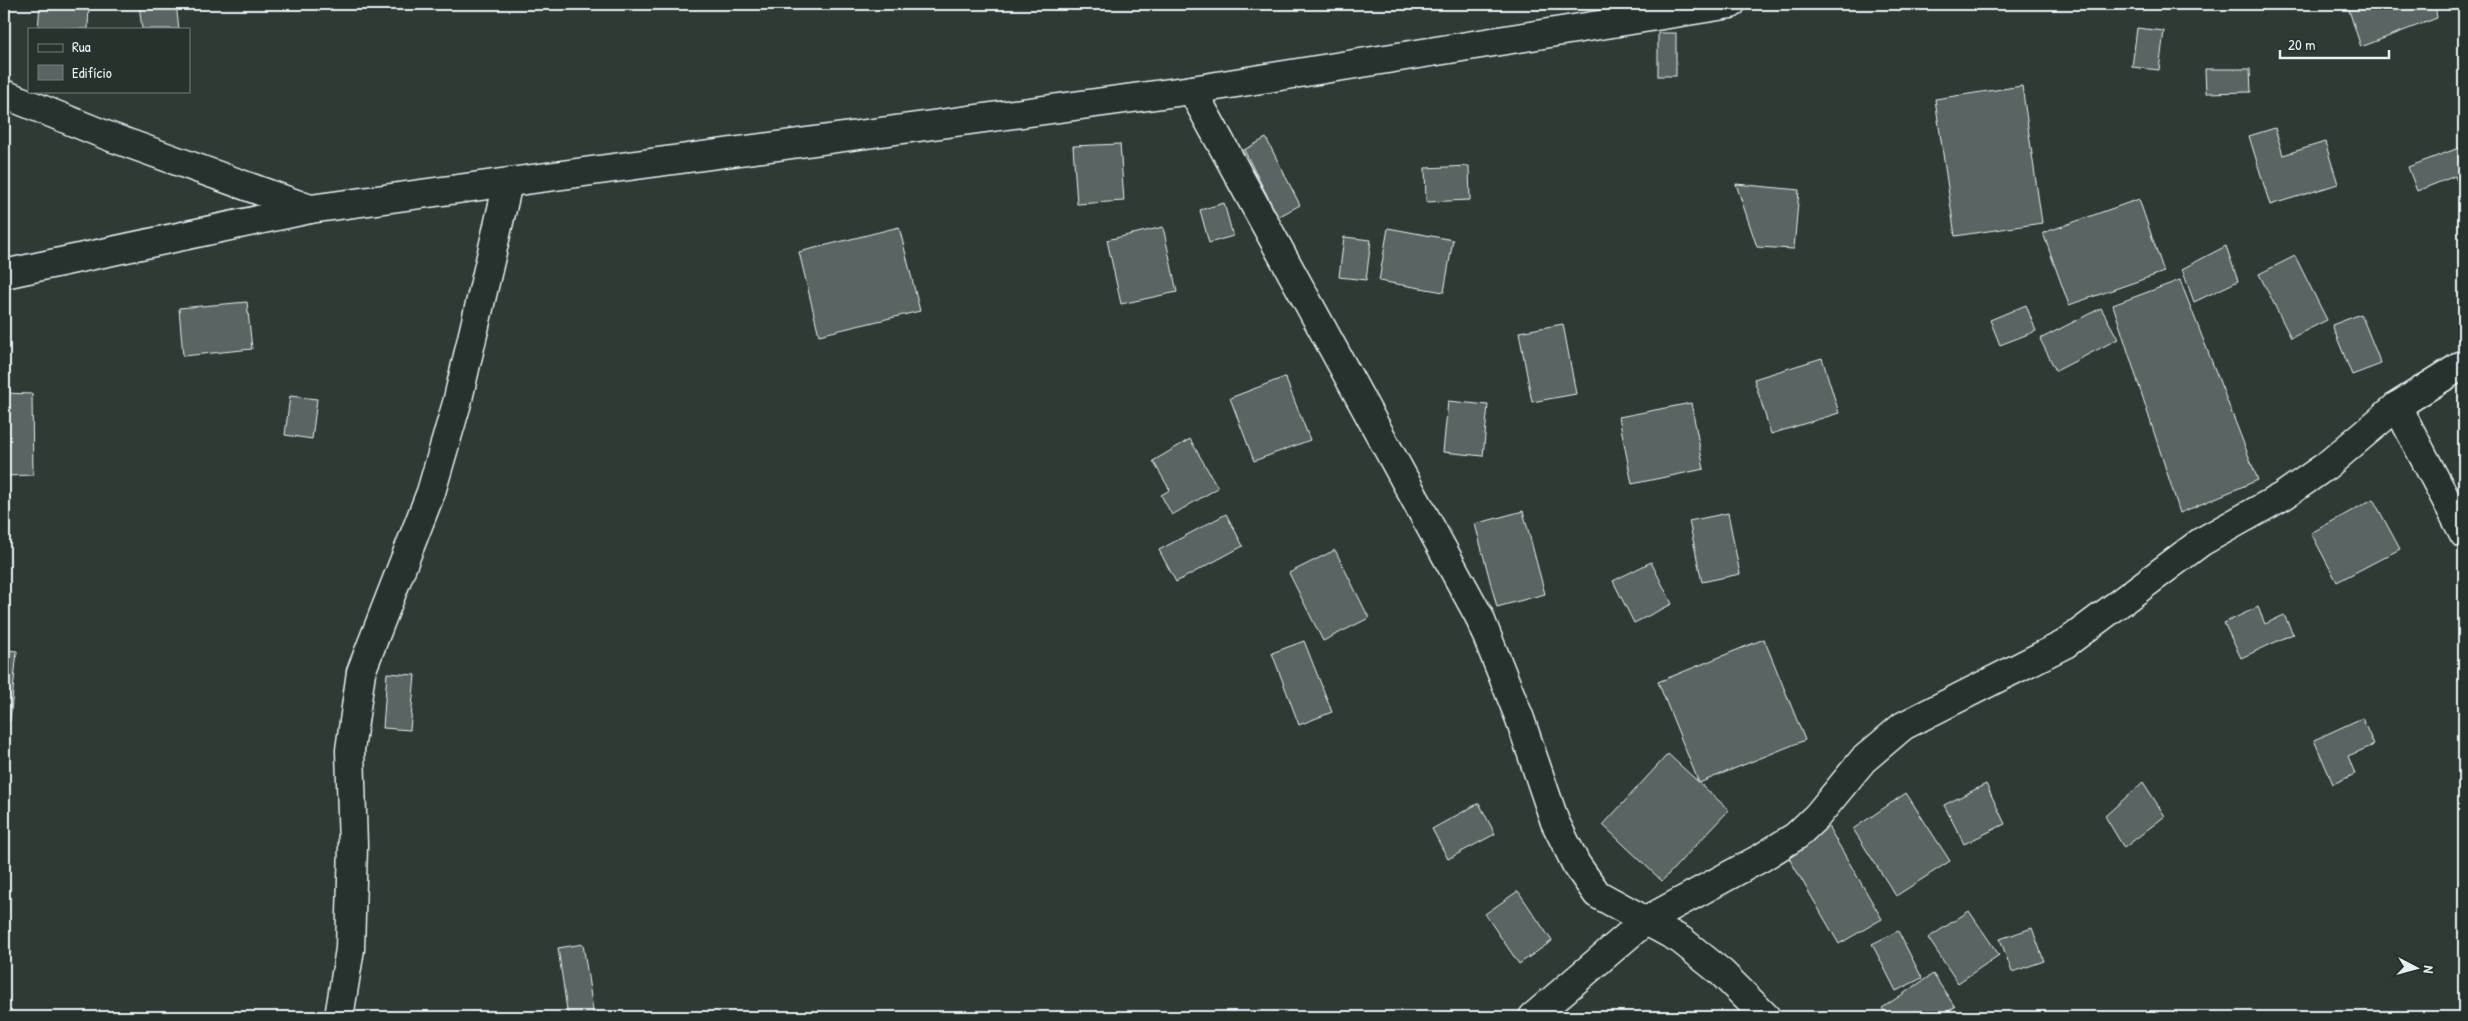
<svg xmlns="http://www.w3.org/2000/svg" width="2468" height="1021" font-family="'Patrick Hand',sans-serif">
<style>
.building{fill:#596563;stroke:#e8f1f8}
.lines{fill:none;stroke-linecap:round;stroke-linejoin:round}
.minor-casing{stroke:#e8f1f8;stroke-width:31}
.minor{stroke:#26332d;stroke-width:28}
</style>
<rect width="100%" height="100%" fill="#2e3b35"/>
<filter id="ink" filterUnits="userSpaceOnUse"><feTurbulence type="fractalNoise" baseFrequency=".02" numOctaves="2"/><feDisplacementMap in="SourceGraphic" scale="10" xChannelSelector="R" yChannelSelector="G"/><feConvolveMatrix kernelMatrix="1 2 1 2 8 2 1 2 1" color-interpolation-filters="sRGB"/></filter>
<g filter="url(#ink)">
<g class="building">
<path d="M40 4H89L88 29H38Z"/>
<path d="M139 4H176L179 29H142Z"/>
<path d="M2347 4H2435L2437 18 2361 47Z"/>
<path d="M2137 28 2164 31 2159 70 2132 67Z"/>
<rect x="1658" y="33" width="18" height="43"/>
<path d="M2205 69H2250L2251 92 2206 93Z"/>
<path d="M2022 86 2042 223 1955 236 1935 99Z"/>
<path d="M2275 128 2283 155 2325 142 2338 184 2270 205 2249 136Z"/>
<path d="M1266 138 1300 205 1278 217 1244 150Z"/>
<path d="M1120 144 1124 201 1077 204 1073 146Z"/>
<path d="M2464 146V200L2455 176 2417 191 2408 167Z"/>
<path d="M1469 166 1470 200 1426 202 1425 168Z"/>
<path d="M1736 184 1799 190 1794 249 1757 247Z"/>
<path d="M2139 199 2164 272 2069 305 2043 233Z"/>
<path d="M1224 203 1233 236 1209 243 1200 210Z"/>
<path d="M899 227 920 311 819 335 799 252Z"/>
<path d="M1163 227 1177 292 1121 304 1107 240Z"/>
<path d="M1388 228 1453 240 1444 292 1379 281Z"/>
<path d="M1344 237 1371 240 1366 280 1339 277Z"/>
<path d="M2226 246 2238 281 2194 302 2182 269Z"/>
<path d="M2295 256 2327 320 2291 338 2259 274Z"/>
<path d="M2180 280 2258 480 2180 513 2113 305Z"/>
<path d="M247 302 252 349 183 356 179 308Z"/>
<path d="M2026 305 2036 331 2000 345 1990 320Z"/>
<path d="M2101 308 2118 339 2056 371 2040 339Z"/>
<path d="M2361 314 2381 364 2352 375 2332 325Z"/>
<path d="M1563 324 1576 394 1532 402 1519 332Z"/>
<path d="M1822 358 1839 413 1771 434 1754 379Z"/>
<path d="M1285 377 1310 440 1254 461 1230 398Z"/>
<path d="M4 393 32 394 33 475 4 476Z"/>
<path d="M290 396 317 399 312 439 285 435Z"/>
<path d="M1448 401 1488 405 1483 456 1443 452Z"/>
<path d="M1691 403 1704 469 1632 484 1619 417Z"/>
<path d="M1190 439 1218 488 1172 515 1161 495 1170 490 1153 461Z"/>
<path d="M2373 499 2400 549 2337 582 2311 533Z"/>
<path d="M1523 511 1545 594 1497 607 1475 524Z"/>
<path d="M1728 513 1740 574 1702 582 1689 521Z"/>
<path d="M1226 514 1243 546 1176 582 1159 550Z"/>
<path d="M1335 550 1369 618 1323 641 1289 573Z"/>
<path d="M1651 562 1672 604 1634 623 1613 581Z"/>
<path d="M2258 607 2265 624 2284 615 2293 634 2241 658 2224 623Z"/>
<path d="M1764 639 1805 740 1699 783 1658 682Z"/>
<path d="M1304 641 1332 712 1299 725 1272 653Z"/>
<path d="M4 650 17 651 10 721H4Z"/>
<path d="M387 673 415 675 410 730 383 728Z"/>
<path d="M2362 718 2374 745 2348 756 2355 774 2333 784 2314 740Z"/>
<path d="M1668 754 1729 810 1662 881 1603 825Z"/>
<path d="M2143 782 2165 816 2124 848 2105 816Z"/>
<path d="M1986 784 2005 824 1964 844 1944 805Z"/>
<path d="M1906 793 1950 861 1896 896 1853 829Z"/>
<path d="M1479 803 1495 834 1448 859 1432 829Z"/>
<path d="M1825 821 1882 919 1839 944 1782 846Z"/>
<path d="M1518 891 1552 941 1519 964 1485 914Z"/>
<path d="M1969 911 1999 955 1958 983 1928 938Z"/>
<path d="M2032 928 2044 961 2012 972 2000 939Z"/>
<path d="M1898 931 1922 978 1896 991 1872 944Z"/>
<path d="M583 944 594 1017H568L558 948Z"/>
<path d="M1933 974 1955 1007 1939 1017H1888L1882 1008Z"/>
</g>
<g class="lines">
<defs>
<g id="minor">
<path d="M1192 90 1479 616 1520 719 1555 822 1576 864 1597 894 1681 940 1722 973 1766 1017"/>
<path d="M4 94 108 136 310 209"/>
<path d="M4 274 310 209 1192 90 1731 4"/>
<path d="M2397 406 2464 534"/>
<path d="M339 1017 350 949 353 846 350 750 361 672 431 492 457 403 508 183"/>
<path d="M1533 1017 1645 921 1761 858 1796 836 1817 816 1863 760 1903 726 2065 644 2201 542 2283 496 2326 466 2397 406 2464 364"/>
</g>
</defs>
<use href="#minor" class="minor-casing"/>
<use href="#minor" class="minor"/>
</g>
</g>
<rect width="2468" height="1021" fill="none" stroke="#26332d" stroke-width="20"/>
<rect x="10" y="10" width="2448" height="1001" fill="none" stroke="#e8f1f8" stroke-width="2" filter="url(#ink)"/>
<rect x="28" y="28" width="162" height="65" fill="#26332d" stroke="#747f7e"/>
<rect x="38" y="44" width="25" height="8" fill="#26332d" stroke="#747f7e"/>
<text x="72" y="52" font-size="15" fill="#e8f1f8">Rua</text>
<rect x="38" y="65" width="25" height="15" fill="#596563" stroke="#747f7e"/>
<text x="72" y="78" font-size="15" fill="#e8f1f8">Edifício</text>
<g transform="translate(2416 968) rotate(96)" stroke="#26332d" stroke-width="4" paint-order="stroke">
<path d="M0-4L9 19L0 12L-9 19Z" fill="#e8f1f8"/>
<text y="-8" font-size="14" font-weight="bold" text-anchor="middle" fill="#e8f1f8">N</text>
</g>
<path d="M2280 50v8h109v-8" fill="none" stroke="#e8f1f8" stroke-width="2.5"/>
<text x="2288" y="50" font-size="15" fill="#e8f1f8" stroke="#26332d" stroke-width="4" paint-order="stroke">20 m</text>
</svg>
